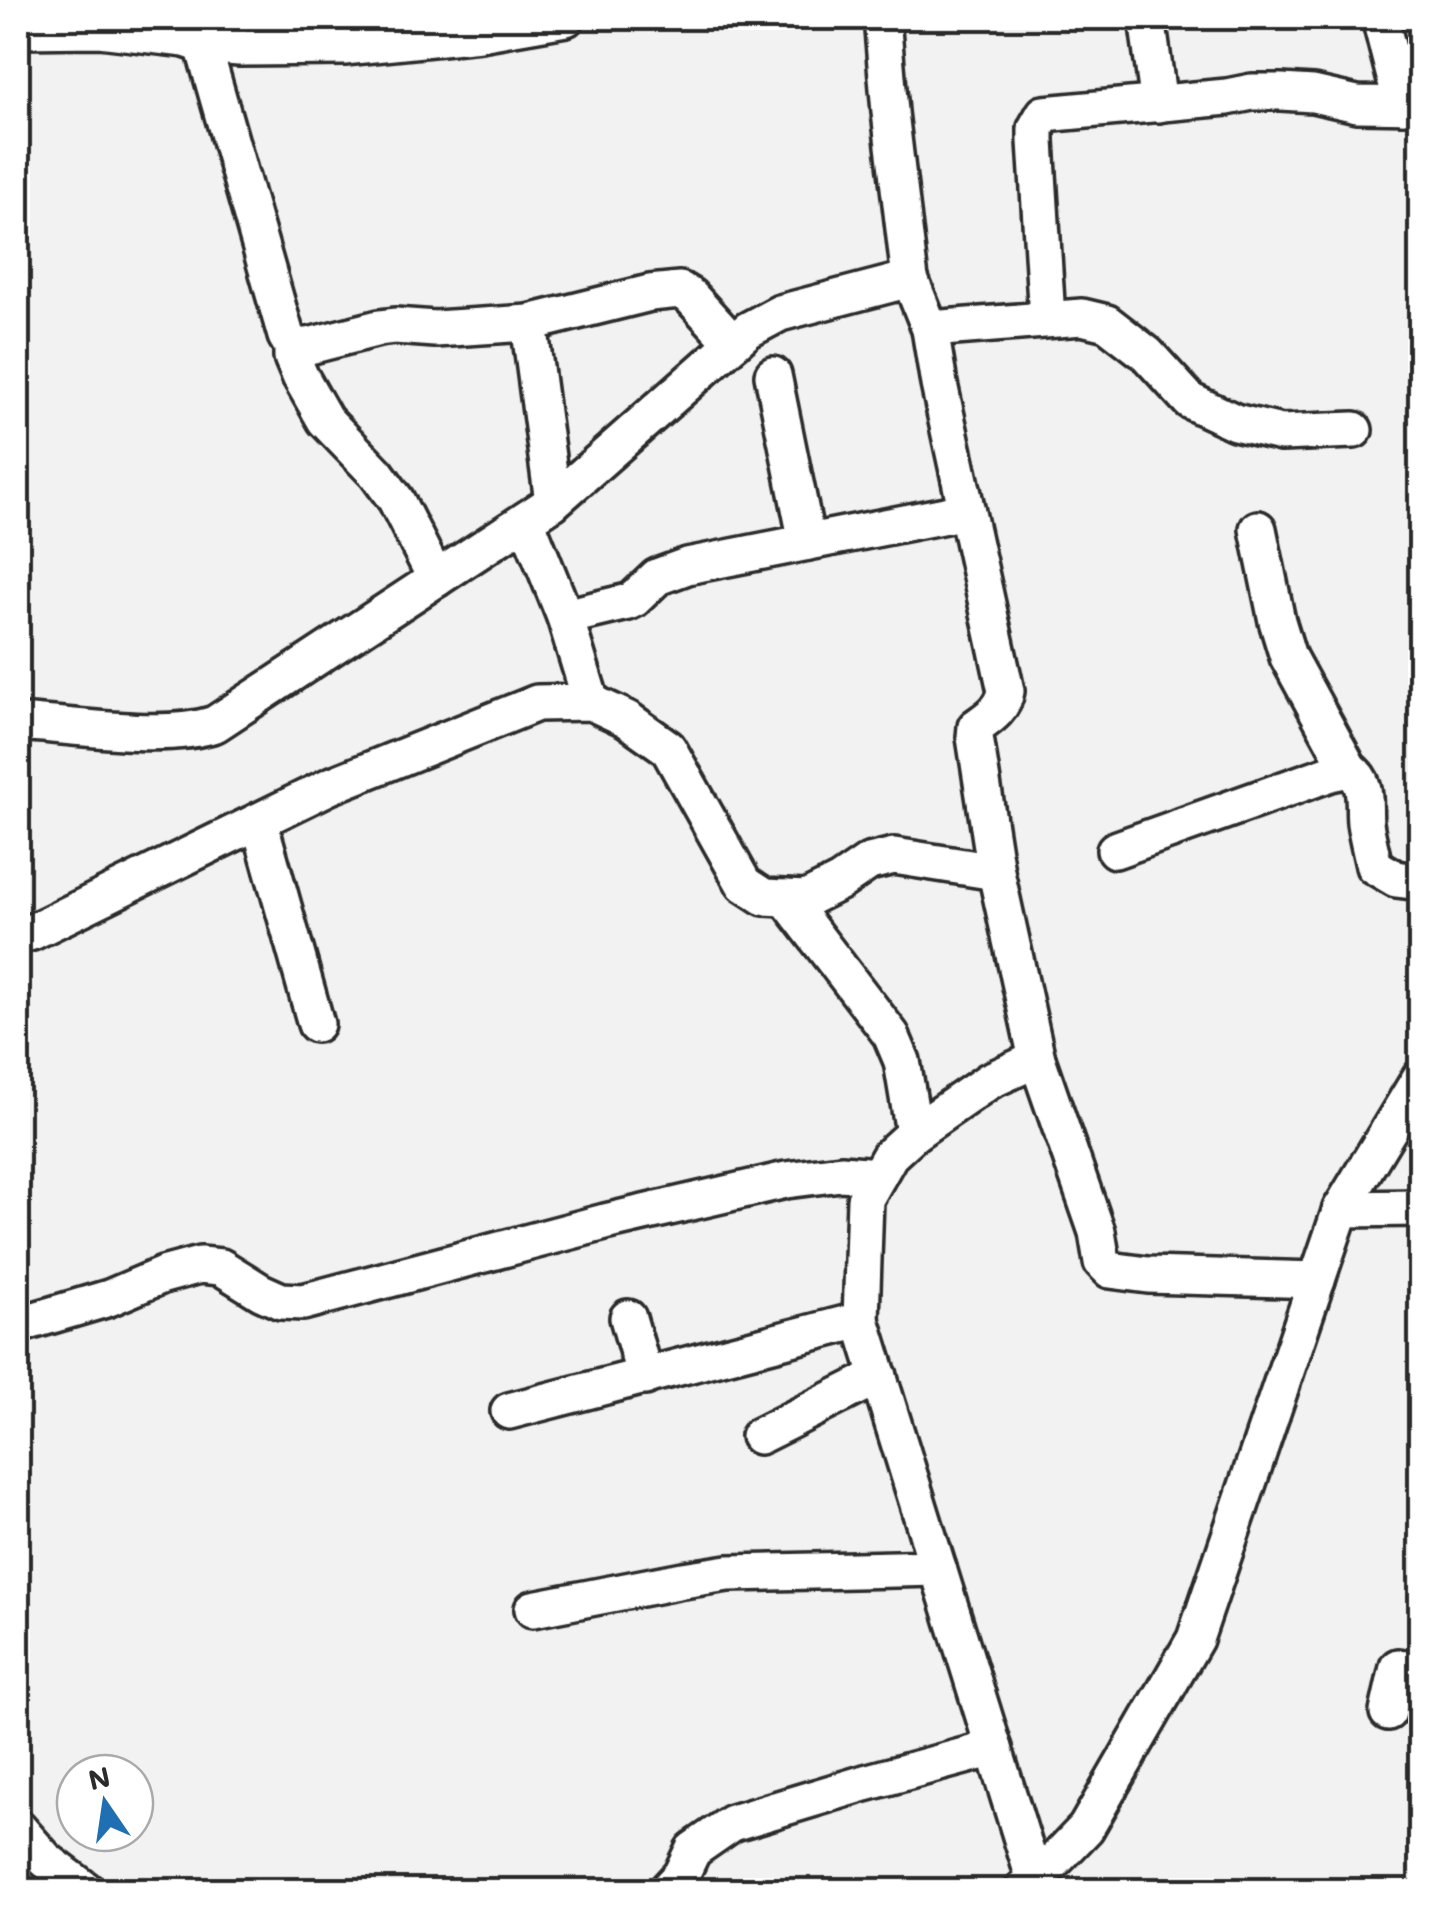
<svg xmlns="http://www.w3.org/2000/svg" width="1438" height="1908" font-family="Mali,sans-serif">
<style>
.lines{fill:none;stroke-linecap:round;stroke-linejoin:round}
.minor-casing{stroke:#2b2b2b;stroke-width:42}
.minor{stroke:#fff;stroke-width:35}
</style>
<rect width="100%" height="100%" fill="#f2f2f2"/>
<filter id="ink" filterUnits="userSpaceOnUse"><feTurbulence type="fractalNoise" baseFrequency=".01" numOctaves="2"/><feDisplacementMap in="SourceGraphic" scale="20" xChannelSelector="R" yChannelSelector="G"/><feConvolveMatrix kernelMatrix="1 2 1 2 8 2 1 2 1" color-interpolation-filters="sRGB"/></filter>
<g filter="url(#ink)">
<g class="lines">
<defs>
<g id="minor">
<path d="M882 18 890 112 910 279 930 329 939 384 1006 691C1003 709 990 717 976 727L975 737 996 872 1037 1059 1097 1232 1102 1262 1110 1270 1148 1275 1317 1280"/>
<path d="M1147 18 1159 104"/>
<path d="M1380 18 1402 105"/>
<path d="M18 30 99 29 185 39 203 45 239 48 344 47 480 33 566 18"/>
<path d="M203 45 286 336 292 346V357L300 376 325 420 377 474 396 500 436 579"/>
<path d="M1047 319 1036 141V128L1044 114 1227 97 1252 92H1281L1313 94 1357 104 1420 105"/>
<path d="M529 323 553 502"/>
<path d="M930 329 1082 317 1107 323 1147 354 1190 401 1235 422 1281 433 1354 430"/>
<path d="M292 346H309L379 328 395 326 435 329 529 323 650 293 680 290 690 296 733 343"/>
<path d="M773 375 807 542"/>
<path d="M526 520 565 617 591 702"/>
<path d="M1258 529 1277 621 1288 657 1349 769"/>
<path d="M565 617 628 602 634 599 657 577 687 566 966 511"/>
<path d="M30 723C83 727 167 740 215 724L553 502 748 330 780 313 910 279"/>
<path d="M259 821 316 1024"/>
<path d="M1115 850 1331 773 1349 769C1369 783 1363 802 1365 823 1367 837 1371 852 1374 866L1396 879 1420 882"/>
<path d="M786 898 891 1035 902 1061 914 1133"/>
<path d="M18 936 32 932 330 786 537 703 591 702 627 719 668 748 744 884 764 897 806 899 840 882 869 862 894 856 996 872"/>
<path d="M1341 1209 1420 1208"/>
<path d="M628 1318 645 1377"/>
<path d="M18 1325 109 1298 163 1275 200 1265 221 1267 261 1292 281 1301 303 1302 605 1222 786 1180 841 1173 878 1176"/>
<path d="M509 1411 861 1320"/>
<path d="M759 1436 879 1376"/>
<path d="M533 1609 683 1580 728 1573 938 1568"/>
<path d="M1388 1712 1398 1667 1420 1670"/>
<path d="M18 1828 46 1860 86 1890"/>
<path d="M1035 1881 861 1320 865 1199 890 1155 914 1133 989 1081 1037 1059"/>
<path d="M667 1890 681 1875 693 1850 732 1823 865 1783 994 1748"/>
<path d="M1023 1890 1035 1881 1086 1828 1195 1639 1341 1209 1420 1078"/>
</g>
</defs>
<use href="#minor" class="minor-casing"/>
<use href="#minor" class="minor"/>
</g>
</g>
<rect width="1438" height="1908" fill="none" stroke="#fff" stroke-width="60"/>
<rect x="30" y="30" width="1378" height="1848" fill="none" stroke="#2b2b2b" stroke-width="4" filter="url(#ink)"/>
<g transform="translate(105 1803) rotate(347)"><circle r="48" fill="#ffffff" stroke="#aaaaaa" stroke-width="2.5"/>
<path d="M0-8L18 38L0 25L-18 38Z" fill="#1f6fb2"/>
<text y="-15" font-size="28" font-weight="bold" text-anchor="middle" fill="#2b2b2b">N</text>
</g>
</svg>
